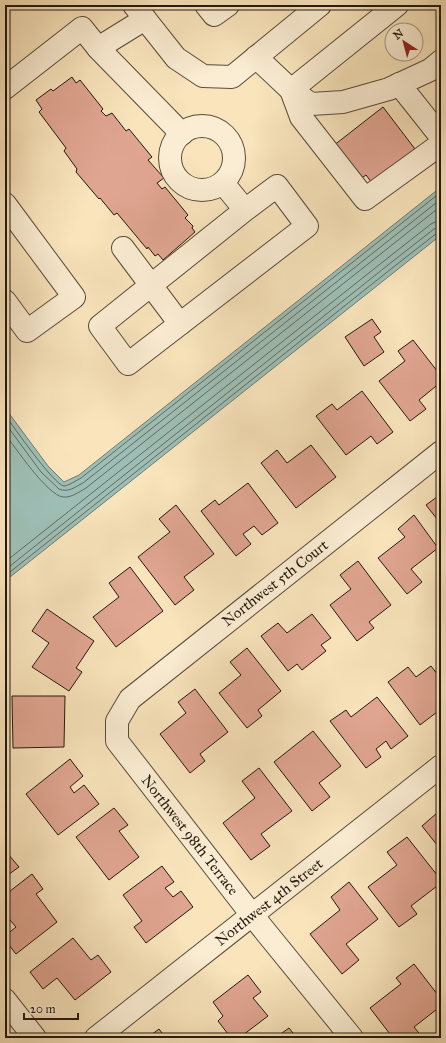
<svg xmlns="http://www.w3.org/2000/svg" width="446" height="1043" font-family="'IM FELL Great Primer',serif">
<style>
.water{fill:#9ebeb5;stroke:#6d7c72}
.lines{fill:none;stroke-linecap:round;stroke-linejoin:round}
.shore{stroke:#606b62;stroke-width:1}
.building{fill:#e0a591;stroke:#23180e}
.minor-casing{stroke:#584b3a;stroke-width:24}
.minor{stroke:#fbedd3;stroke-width:22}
.labels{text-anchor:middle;stroke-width:3;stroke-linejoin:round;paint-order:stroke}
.street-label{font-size:15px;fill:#23180e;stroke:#fbedd3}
</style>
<rect width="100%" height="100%" fill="#f9e4bc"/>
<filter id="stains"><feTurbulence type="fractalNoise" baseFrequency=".005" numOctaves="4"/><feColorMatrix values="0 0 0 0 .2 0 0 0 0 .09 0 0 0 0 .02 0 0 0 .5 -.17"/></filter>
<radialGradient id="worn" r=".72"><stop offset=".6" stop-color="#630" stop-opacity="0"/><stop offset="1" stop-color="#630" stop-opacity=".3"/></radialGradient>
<path class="water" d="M441 187V235L5 581V408L48 466 64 482 79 475Z"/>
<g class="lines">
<g class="shore">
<path d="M5 415C13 426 54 485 64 486 68 486 77 480 81 478L441 192"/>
<path d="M5 423 41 472 59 489C68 493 75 487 83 483L441 199"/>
<path d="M5 434C15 447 47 495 63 497 71 498 79 492 86 488L441 206"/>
<path d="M5 562 389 257 431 224 435 222 441 221"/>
<path d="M5 570 393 261 434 229 441 227"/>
<path d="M5 576 396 265 437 233H441"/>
</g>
</g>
<g class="building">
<path d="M72 77 76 83 80 80 103 109 101 111 106 116 112 113 126 131 129 129 152 157 148 160 164 178 157 183 162 189 165 187 188 215 185 218 193 226 192 228 195 232 163 260 158 254 155 256 148 247 147 249 117 213 114 215 100 198 99 199 76 172 77 169 64 151 66 148 39 112 42 109 36 100 51 89 53 91Z"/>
<path d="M383 107 415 149 372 183 366 175 359 180 333 146Z"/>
<path d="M372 319 381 332 374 337 384 352 364 366 345 337Z"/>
<path d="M413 340 441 376V382L419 400 426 409 410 421 379 381 405 361 398 351Z"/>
<path d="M362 391 393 432 377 444 371 436 346 455 316 416 332 404 337 410Z"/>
<path d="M311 445 336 477 296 508 261 463 277 450 287 463Z"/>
<path d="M248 483 278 523 262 535 254 526 243 534 251 544 236 556 201 511 215 500 219 505Z"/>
<path d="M441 494V524L426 505Z"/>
<path d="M176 505 214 554 184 577 194 590 175 605 138 557 170 532 159 519Z"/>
<path d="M414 515 438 548 411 569 422 582 407 594 378 558 405 537 398 529Z"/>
<path d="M358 561 391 605 369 622 374 628 357 641 330 605 351 589 340 575Z"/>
<path d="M130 567 163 611 116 647 93 617 119 597 109 583Z"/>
<path d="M47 609 94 641 76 668 82 672 69 691 32 667 49 643 32 631Z"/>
<path d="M312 614 331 638 321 645 326 651 302 670 297 664 288 671 261 636 278 623 287 633Z"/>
<path d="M247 648 281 691 258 710 262 716 247 728 219 693 241 675 230 662Z"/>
<path d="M431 666 438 675 441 672V709L420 725 388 682 408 667 416 677Z"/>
<path d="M195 689 228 732 200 754 205 761 190 773 160 734 186 713 178 702Z"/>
<path d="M12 696H65L64 747 13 748Z"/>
<path d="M377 697 408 736 391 749 386 741 376 749 381 757 366 768 330 721 346 710 351 717Z"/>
<path d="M313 731 341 766 319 783 330 797 312 811 274 762Z"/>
<path d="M70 759 83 776 70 787 74 793 84 785 99 804 58 835 26 794Z"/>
<path d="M259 768 292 811 261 834 270 846 251 860 223 823 255 798 242 781Z"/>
<path d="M114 808 128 825 119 831 139 857 109 880 76 837Z"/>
<path d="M437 813 441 818V850L422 826Z"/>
<path d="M407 837 441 880V883L411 906 417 914 399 927 368 887 397 865 387 852Z"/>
<path d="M8 854 19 867 5 877V856Z"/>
<path d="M162 866 174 882 165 888 173 897 181 891 193 907 146 943 134 927 142 921 123 895Z"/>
<path d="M32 874 43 889 36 894 57 922 16 954 5 940V936L16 927 5 914V895Z"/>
<path d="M349 882 378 919 346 944 359 960 342 974 310 934 340 910 331 897Z"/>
<path d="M73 938 91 960 98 955 111 972 75 1000 57 978 43 989 30 972Z"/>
<path d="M414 964 441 999V1006L414 1027 423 1038H393L370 1008 401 984 396 978Z"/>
<path d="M248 975 261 992 253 998 268 1016 239 1038H231L218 1021 223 1016 213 1002Z"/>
<path d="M289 1028 297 1038H275Z"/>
<path d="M159 1029 166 1038H147Z"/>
</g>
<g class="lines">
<defs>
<g id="minor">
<path d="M134 5 176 58 203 76 232 77 320 5"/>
<path d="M206 5 214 15 228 5"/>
<path d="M397 5 291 90 301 117 365 199 441 144"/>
<path d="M98 48 182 134"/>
<path d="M256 57 291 90 311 104 343 102 389 89 430 70 441 61"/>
<path d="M399 84 441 137"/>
<path d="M5 88 82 28 98 48 145 19"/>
<circle cx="202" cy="158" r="32"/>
<path d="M223 183 245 210 277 186 307 226 128 364 100 326 245 210"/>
<path d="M5 204 74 297 27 331 5 301"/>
<path d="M123 248 180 324"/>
<path d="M5 1000 35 1038"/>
<path d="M96 1038 441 766"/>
<path d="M352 1038 252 915 117 741V721L130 699 441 452"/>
</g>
</defs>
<use href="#minor" class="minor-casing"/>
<use href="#minor" class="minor"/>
</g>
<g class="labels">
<g class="street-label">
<text transform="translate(275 583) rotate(-38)" y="5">Northwest 5th Court</text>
<text transform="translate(190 835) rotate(52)" y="5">Northwest 98th Terrace</text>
<text transform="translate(269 902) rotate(-38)" y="5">Northwest 4th Street</text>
</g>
</g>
<rect width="446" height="1043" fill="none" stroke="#f9e4bc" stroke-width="20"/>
<rect x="6" y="6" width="434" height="1031" fill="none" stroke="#23180e" stroke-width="2"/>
<rect x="10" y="10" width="426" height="1023" fill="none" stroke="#23180e"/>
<g transform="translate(404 42) rotate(324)"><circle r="19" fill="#fbedd3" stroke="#a59884"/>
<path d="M0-3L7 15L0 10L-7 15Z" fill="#8f2418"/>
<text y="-6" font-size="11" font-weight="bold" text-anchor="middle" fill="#23180e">N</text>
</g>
<path d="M24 1013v6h54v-6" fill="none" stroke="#23180e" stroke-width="2"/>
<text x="30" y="1013" font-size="12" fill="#23180e" stroke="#fbedd3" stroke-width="3" paint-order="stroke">20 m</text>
<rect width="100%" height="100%" filter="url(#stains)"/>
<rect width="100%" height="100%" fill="url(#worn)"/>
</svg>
